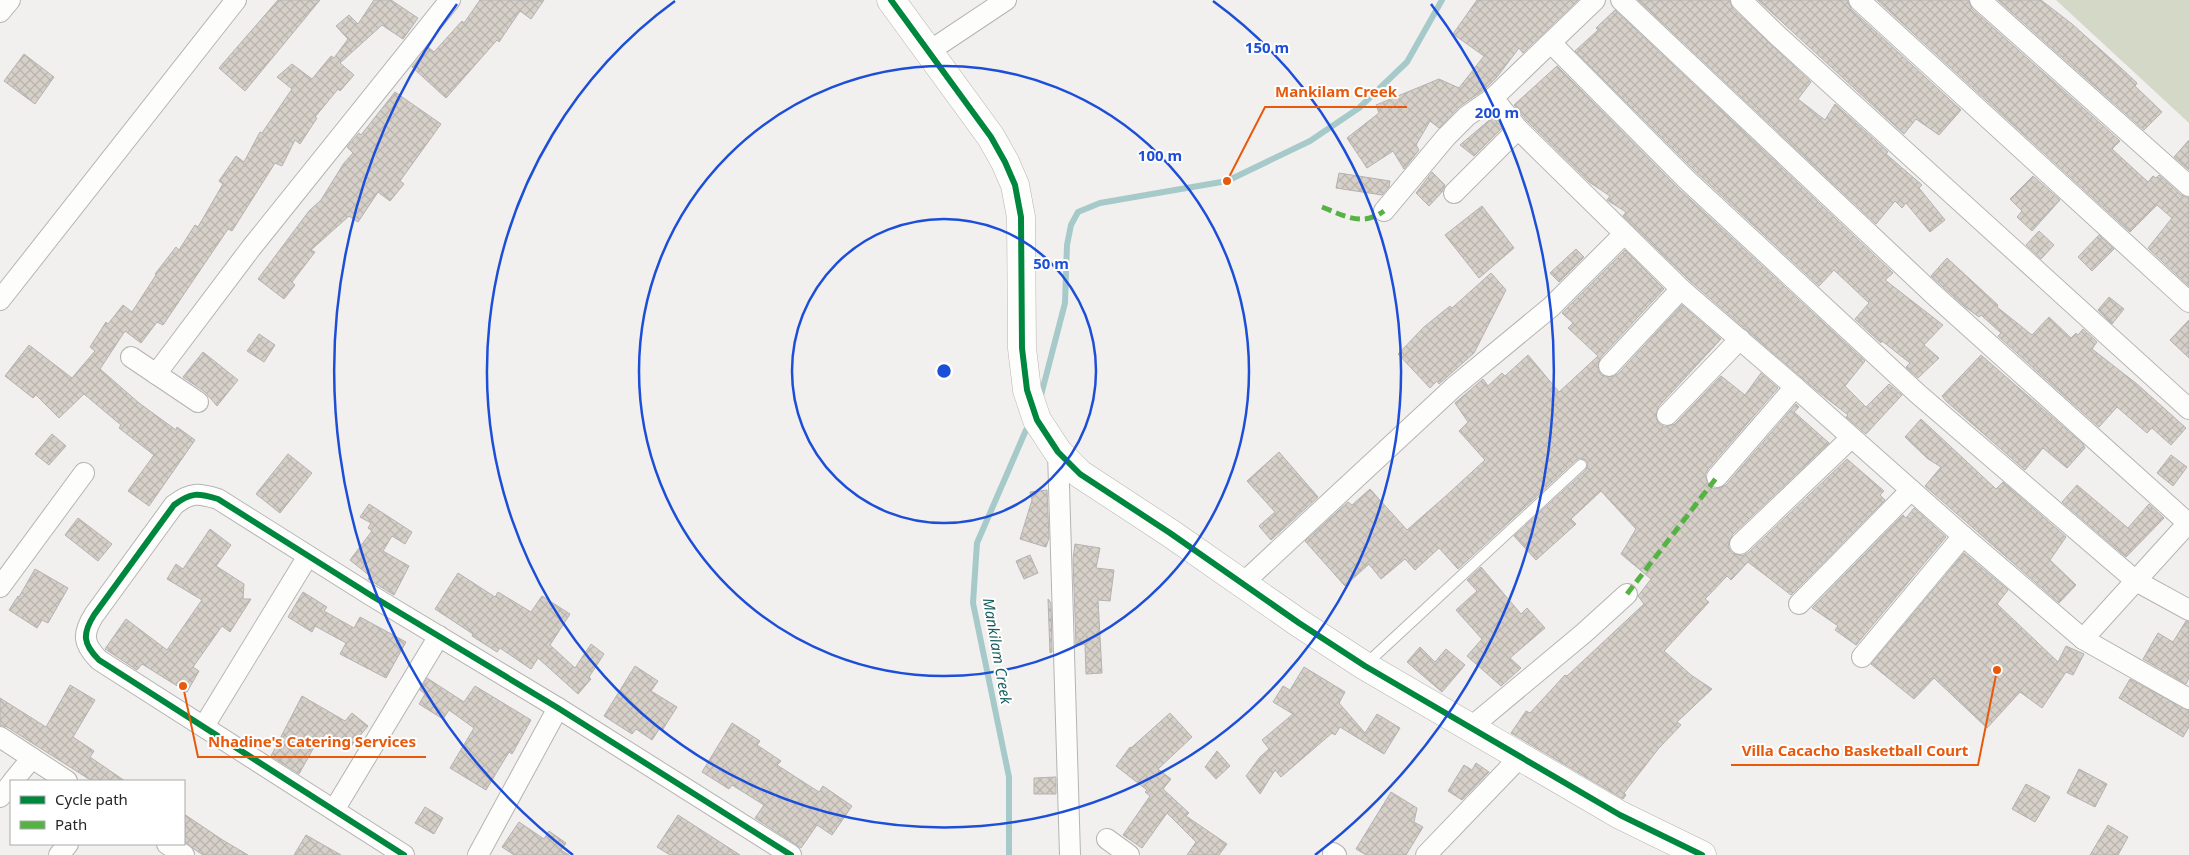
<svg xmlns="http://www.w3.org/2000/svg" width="2189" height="855" font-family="'Noto Sans',sans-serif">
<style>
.green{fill:#d4d8c7}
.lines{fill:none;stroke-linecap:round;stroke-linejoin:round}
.stream{stroke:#a6caca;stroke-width:6}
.building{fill:url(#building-cross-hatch);stroke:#b4b3b2}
.lane-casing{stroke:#b6b4b3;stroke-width:12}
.street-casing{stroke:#b6b4b3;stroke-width:22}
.secondary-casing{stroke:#b6b4b3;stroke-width:29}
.lane{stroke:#fdfdfc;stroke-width:10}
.street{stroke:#fdfdfc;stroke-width:20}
.secondary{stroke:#fdfdfc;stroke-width:28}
.quiet{stroke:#56b245;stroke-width:5;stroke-dasharray:10 5;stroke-linecap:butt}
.cycleway-casing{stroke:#fff;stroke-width:9}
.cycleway{stroke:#00873e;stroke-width:6}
.ring{fill:none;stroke:#1d4ed8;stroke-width:2.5}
.labels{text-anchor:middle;stroke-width:4;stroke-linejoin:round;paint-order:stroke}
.water-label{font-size:15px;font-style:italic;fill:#165e5f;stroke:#fff}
.centre{fill:#1d4ed8;stroke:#fff;stroke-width:2.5}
.ring-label{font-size:15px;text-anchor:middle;font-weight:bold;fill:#1d4ed8;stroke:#fff;stroke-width:4;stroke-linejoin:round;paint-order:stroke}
.leader{fill:none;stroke:#e8590c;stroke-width:2}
.callout-dot{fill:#e8590c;stroke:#fff;stroke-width:2}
.callout-label{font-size:15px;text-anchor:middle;font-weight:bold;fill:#e8590c;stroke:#fff;stroke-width:4;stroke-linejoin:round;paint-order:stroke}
</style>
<defs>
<pattern id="building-cross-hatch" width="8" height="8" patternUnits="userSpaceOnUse" patternTransform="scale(1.25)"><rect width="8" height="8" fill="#d6d0c9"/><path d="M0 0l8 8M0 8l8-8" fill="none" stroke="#b8b3ac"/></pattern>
</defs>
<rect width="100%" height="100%" fill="#f2f0ee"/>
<path class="green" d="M2056 0H2189V123Z"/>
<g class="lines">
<g class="stream">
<path d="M1040 399 1065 303 1067 245 1071 225 1078 212 1100 203 1227 181 1310 141 1359 108 1407 62 1442 0"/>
<path d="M1009 855V777L973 603 977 543 1026 430"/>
</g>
</g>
<g class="building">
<path d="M278 0H320L245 91 219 68Z"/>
<path d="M374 0H391L418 18 403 39 382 25 340 63 354 75 340 91 338 89 315 117 317 118 300 144 295 140 282 166 275 163 232 231 228 229 163 325 157 322 141 343 125 331 100 369 139 403 176 430 177 427 195 440 149 506 128 491 154 455 119 428 121 425 84 394 59 418 36 395 33 398 5 376 29 345 72 378 95 351 90 347 106 322 108 324 123 305 132 312 156 275 155 274 176 247 179 250 195 225 198 227 223 184 219 181 236 156 244 162 260 132 262 133 292 89 277 77 292 64 312 79 331 56 334 58 348 39 336 26 349 15 358 24Z"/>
<path d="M480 0H544L531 19 520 11 499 42 497 40 446 98 412 67 428 47 434 52 462 21 464 23Z"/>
<path d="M1477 0H1578L1523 53 1519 48 1497 77 1485 89 1459 107 1439 128 1430 121 1416 145 1419 150 1404 169 1393 151 1367 168 1347 138 1379 113 1376 105 1439 79 1459 88 1484 56 1453 34Z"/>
<path d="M1638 0H1729L1733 9 1811 82 1798 99 1825 120 1835 104 1888 152 1886 154 1922 185 1919 188 1945 220 1930 232 1906 203 1902 208 1895 201 1876 224Z"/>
<path d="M1758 0H1847L1851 9 1961 110 1939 135 1916 119 1904 134Z"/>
<path d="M1877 0H1968L1972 9 2120 141 2112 149 2148 182 2153 176 2156 178 2159 175 2181 195 2189 198V286L2148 248 2172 218 2157 205 2130 232Z"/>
<path d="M1998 0H2041L2072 24 2121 68 2137 83 2135 86 2162 112 2144 130Z"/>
<path d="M1615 10 1893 273 1885 280 1943 325 1924 345 1939 358 1918 378 1906 367 1910 363 1882 341 1881 343 1855 319 1869 303 1834 270 1819 286 1695 171 1575 51 1598 30 1596 28Z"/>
<path d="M24 54 54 77 35 104 4 81Z"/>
<path d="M1557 66 1679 189 1865 361 1845 386 1866 407 1889 384 1902 395 1866 434 1846 417 1848 415 1816 390 1689 280 1623 216 1626 212 1607 200 1610 196 1589 182 1527 121 1514 105Z"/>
<path d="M395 92 441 124 400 181 404 184 390 201 378 192 358 222 349 216 311 250 315 252 292 282 295 285 284 299 258 279 309 211 321 200 344 163 353 153 347 147 359 133 361 135Z"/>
<path d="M1493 117 1502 128 1474 156 1460 145Z"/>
<path d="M2189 140V170L2174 157Z"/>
<path d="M1432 172 1445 185 1442 192 1429 206 1416 193Z"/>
<path d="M1339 173 1390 181 1389 187 1382 195 1336 188Z"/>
<path d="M2033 176 2060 200 2032 231 2017 217 2022 211 2010 199Z"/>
<path d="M1482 206 1514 248 1479 278 1445 235Z"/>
<path d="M2039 231 2054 245 2041 259 2026 245Z"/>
<path d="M2099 235 2114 249 2092 271 2078 257Z"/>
<path d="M1576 249 1584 257 1559 282 1550 273Z"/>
<path d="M1625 250 1664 289 1600 358 1598 369 1601 375 1612 377 1618 374 1682 305 1721 339 1658 407 1656 418 1659 424 1665 427 1675 424 1721 376 1745 395 1761 373 1778 388 1708 469 1705 475 1709 486 1715 489 1726 485 1796 404 1799 407 1794 412 1829 443 1732 535 1728 546 1732 553 1742 556 1748 553 1847 459 1884 491 1880 495 1885 500 1791 595 1748 562 1731 580 1727 576 1705 599 1709 602 1664 651 1691 675 1712 689 1677 722 1681 725 1659 748 1624 793 1626 795 1623 799 1511 733 1526 711 1530 713 1565 675 1567 676 1644 604 1638 596 1651 579 1621 554 1636 529 1601 491 1571 519 1576 524 1536 560 1514 536 1586 470 1588 464 1586 460 1580 458 1576 460 1458 569 1439 548 1415 570 1405 559 1381 579 1369 564 1345 586 1305 541 1348 502 1352 505 1370 489 1407 530 1448 494 1485 460 1459 431 1468 422 1455 403 1483 379 1488 386 1502 373 1505 376 1528 355 1559 392 1598 356 1568 328 1573 323 1562 313Z"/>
<path d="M1947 258 1998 305 1997 307 2032 335 2049 317 2071 338 2076 333 2078 335 2083 329 2097 342 2092 349 2137 384 2186 428 2171 445 2152 428 2147 433 2117 407 2099 427 1998 336 2001 333 1981 315 1979 317 1964 306 1931 276Z"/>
<path d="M1491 273 1506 290 1474 353 1439 384 1437 381 1430 388 1398 354 1424 327 1450 306 1452 308Z"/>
<path d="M2109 297 2124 309 2112 324 2098 310Z"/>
<path d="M2189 320V358L2170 340Z"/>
<path d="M259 334 275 345 264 362 247 351Z"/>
<path d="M203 352 238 380 217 406 205 392 183 377Z"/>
<path d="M1981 355 2083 444 2085 448 2067 468 2043 448 2025 470 1946 401 1942 396Z"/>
<path d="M1921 419 1996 489 2003 482 2066 537 2050 560 2076 585 2059 603 1925 486 1941 467 1928 459 1905 437Z"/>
<path d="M52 434 66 446 49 465 35 454Z"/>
<path d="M1279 452 1318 497 1271 540 1259 526 1275 512 1247 481Z"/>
<path d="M288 454 312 473 280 513 256 494Z"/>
<path d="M2171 455 2187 467 2173 486 2157 473Z"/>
<path d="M2077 485 2128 528 2149 504 2164 518 2126 557 2062 502Z"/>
<path d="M1047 490 1049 538 1046 547 1020 539 1032 500 1030 492Z"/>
<path d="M369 504 412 532 405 544 392 536 383 551 409 566 394 595 368 579 370 576 350 560 372 531 368 528 371 523 360 517Z"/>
<path d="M1914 508 1946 537 1856 645 1835 630 1838 626 1812 608 1903 515 1906 518Z"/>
<path d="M78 518 112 544 98 561 65 535Z"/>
<path d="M210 529 231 545 216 566 244 584 243 599H251L230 632 222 626 193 667 199 671 187 692 142 664 137 670 105 649 126 619 167 650 202 600 167 579 176 564 183 569Z"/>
<path d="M1075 544 1100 548 1096 568 1114 570 1110 601 1098 600 1102 673 1086 674 1085 644 1076 646 1073 559Z"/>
<path d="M1964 553 2008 590 1997 604 2058 662 2066 646 2084 654 2073 675 2066 672 2042 708 2020 692 1987 728 1934 678 1914 699 1871 664Z"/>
<path d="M1030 555 1038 573 1024 579 1016 561Z"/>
<path d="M1481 567 1521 614 1527 608 1545 628 1510 658 1521 668 1501 686 1467 656 1482 639 1456 610 1477 591 1467 580Z"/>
<path d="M35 569 68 588 48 623 42 620 37 628 9 610 18 596 19 597Z"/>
<path d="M458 573 495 597 498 592 531 612 542 596 570 614 550 645 575 668 591 644 604 654 589 677 591 679 578 694 538 658 531 669 500 648 497 652 472 636 473 634 435 609Z"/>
<path d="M303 592 327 607 324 611 354 628 360 617 406 642 386 678 340 654 346 643 315 626 312 632 288 617Z"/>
<path d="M1048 599 1051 603 1052 652 1050 653Z"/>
<path d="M2186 621 2189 622V678L2186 684 2143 659 2158 633 2173 642Z"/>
<path d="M1420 647 1435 662 1446 649 1465 665 1442 692 1407 662Z"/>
<path d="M635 666 658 681 651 691 677 707 663 729 660 728 652 740 636 729 632 734 604 716Z"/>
<path d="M1304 667 1345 692 1339 703 1365 733 1377 714 1400 728 1384 754 1340 727 1335 735 1332 733 1281 777 1275 770 1260 794 1246 776 1260 757 1269 749 1262 740 1293 714 1273 702 1283 686 1290 690Z"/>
<path d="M427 678 464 702 475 686 531 720 512 754 509 752 486 790 450 768 474 728 449 710 443 719 419 704 425 694 420 690Z"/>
<path d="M2130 679 2189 711V727L2183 737 2119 698Z"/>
<path d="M70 685 95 700 73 737 94 751 90 757 125 781H92L7 727 0 725V698L46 727Z"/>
<path d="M302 696 345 721 352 713 368 726 347 751 326 733 321 741 318 740 299 774 271 756Z"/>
<path d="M1170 713 1192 737 1158 769 1171 779 1163 789 1189 813 1186 816 1227 844 1219 855H1187L1196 842 1167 813 1142 848 1123 835 1150 796 1145 792 1147 790 1116 766 1130 747 1131 748Z"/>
<path d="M732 723 760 741 757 745 781 761 777 765 819 792 823 786 852 806 832 835 817 825 801 848 755 818 764 805 732 785 729 789 702 772Z"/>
<path d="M1217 751 1230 766 1216 779 1205 767Z"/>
<path d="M1476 763 1489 772 1462 800 1448 791 1464 765 1472 770Z"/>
<path d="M2079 769 2107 784 2095 807 2067 793Z"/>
<path d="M1056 777V794H1034V778Z"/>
<path d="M2026 784 2050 797 2035 822 2012 809Z"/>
<path d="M1391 792 1417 808 1414 822 1423 827 1406 855H1366L1356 849Z"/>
<path d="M425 807 443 818 434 834 415 823Z"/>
<path d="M184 814 221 839 248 855H203L194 849 184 841Z"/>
<path d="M678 815 740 855H670L657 847Z"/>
<path d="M519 822 544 839 549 831 566 843 561 850 569 855H514L502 847Z"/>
<path d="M2108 825 2128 837 2118 855H2090Z"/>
<path d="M306 835 341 855H294Z"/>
</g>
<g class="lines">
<defs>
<path id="lane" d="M1365 665 1581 465"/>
<g id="street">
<path d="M1595 0 1493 98 1518 129 1681 289 1795 387 1963 536 2083 639 2189 699"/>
<path d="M1621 0 1932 293 2189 524"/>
<path d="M1741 0 1778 36 2189 409"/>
<path d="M1859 0 2189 302"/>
<path d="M1980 0 2189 186"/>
<path d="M0 12 10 0"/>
<path d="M1551 43 1687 180 1918 394 2136 581 2189 610"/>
<path d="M928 52 1006 0"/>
<path d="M1454 193 1518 129"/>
<path d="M1384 211 1446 137 1467 116 1493 98"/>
<path d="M0 300 236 0"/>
<path d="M131 357 198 402"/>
<path d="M1609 366 1681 289"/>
<path d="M156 374 251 248 450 0"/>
<path d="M1667 415 1740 339"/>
<path d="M1058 452 1070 855"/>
<path d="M1717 477 1795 387"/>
<path d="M1740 544 1851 438"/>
<path d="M1242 584 1454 387 1551 307 1624 234"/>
<path d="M0 587 84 473"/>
<path d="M1799 604 1911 490"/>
<path d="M2083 639 2189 522"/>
<path d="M1862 657 1963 536"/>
<path d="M204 726 308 556"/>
<path d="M1470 728 1584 633 1627 594"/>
<path d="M0 737 67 781"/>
<path d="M13 781 32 758"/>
<path d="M0 797 11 784"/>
<path d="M334 810 439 636"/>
<path d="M1107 839 1129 855"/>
<path d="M167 844 184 855"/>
<path d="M1333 853 1336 855"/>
<path d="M59 855 68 844"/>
<path d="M404 855 99 660C83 644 82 634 94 615L174 505C191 492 198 493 218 499L372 596 558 708 791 855"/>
<path d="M478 855 558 708"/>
<path d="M1426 855 1520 757"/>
</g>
<path id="secondary" d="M891 0 991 137 1005 162 1015 185 1021 217 1022 348 1027 390 1037 420 1058 452 1080 474 1170 533 1299 623 1365 666 1620 815 1702 855"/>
</defs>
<use href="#lane" class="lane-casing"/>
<use href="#street" class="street-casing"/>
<use href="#secondary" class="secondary-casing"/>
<use href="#lane" class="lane"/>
<use href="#street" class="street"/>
<use href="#secondary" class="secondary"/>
<g class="quiet">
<path d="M1322 207C1345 216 1362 227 1384 211"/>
<path d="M1627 594 1717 477"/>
</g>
<defs>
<g id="cycleway">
<path d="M891 0 991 137 1005 162 1015 185 1021 217 1022 348 1027 390 1037 420 1058 452 1080 474 1170 533 1299 623 1365 666 1620 815 1702 855"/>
<path d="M404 855 99 660C83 644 82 634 94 615L174 505C191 492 198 493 218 499L372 596 558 708 791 855"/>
</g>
</defs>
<use href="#cycleway" class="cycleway-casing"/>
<use href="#cycleway" class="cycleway"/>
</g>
<g class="ring">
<circle cx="944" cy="371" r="152"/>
<circle cx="944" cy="371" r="305"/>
<path d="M1213 1A457 457 0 1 1 675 1"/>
<path d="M573 855A610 610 0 0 1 457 4M1431 4A610 610 0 0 1 1315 855"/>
</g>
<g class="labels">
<g class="water-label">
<text transform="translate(997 651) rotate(80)" y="5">Mankilam Creek</text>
</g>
</g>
<circle cx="944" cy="371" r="8" class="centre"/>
<g class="ring-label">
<text x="1267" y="53">150 m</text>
<text x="1497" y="118">200 m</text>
<text x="1160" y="161">100 m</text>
<text x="1051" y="269">50 m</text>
</g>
<path class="leader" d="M1227 181L1265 107H1407M183 686L198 757H426M1997 670L1978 765H1731"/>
<g class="callout-dot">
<circle cx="1227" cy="181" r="5"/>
<circle cx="183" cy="686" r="5"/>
<circle cx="1997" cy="670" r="5"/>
</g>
<g class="callout-label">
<text x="1336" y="97">Mankilam Creek</text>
<text x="312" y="747">Nhadine's Catering Services</text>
<text x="1855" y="756">Villa Cacacho Basketball Court</text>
</g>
<rect x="10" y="780" width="175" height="65" fill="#ffffff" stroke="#a9a9a8"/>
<rect x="20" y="796" width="25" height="8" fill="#00873e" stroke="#a9a9a8"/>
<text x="55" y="805" font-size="15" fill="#282726">Cycle path</text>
<rect x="20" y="821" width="25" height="8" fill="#56b245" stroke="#a9a9a8"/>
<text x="55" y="830" font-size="15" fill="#282726">Path</text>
</svg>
